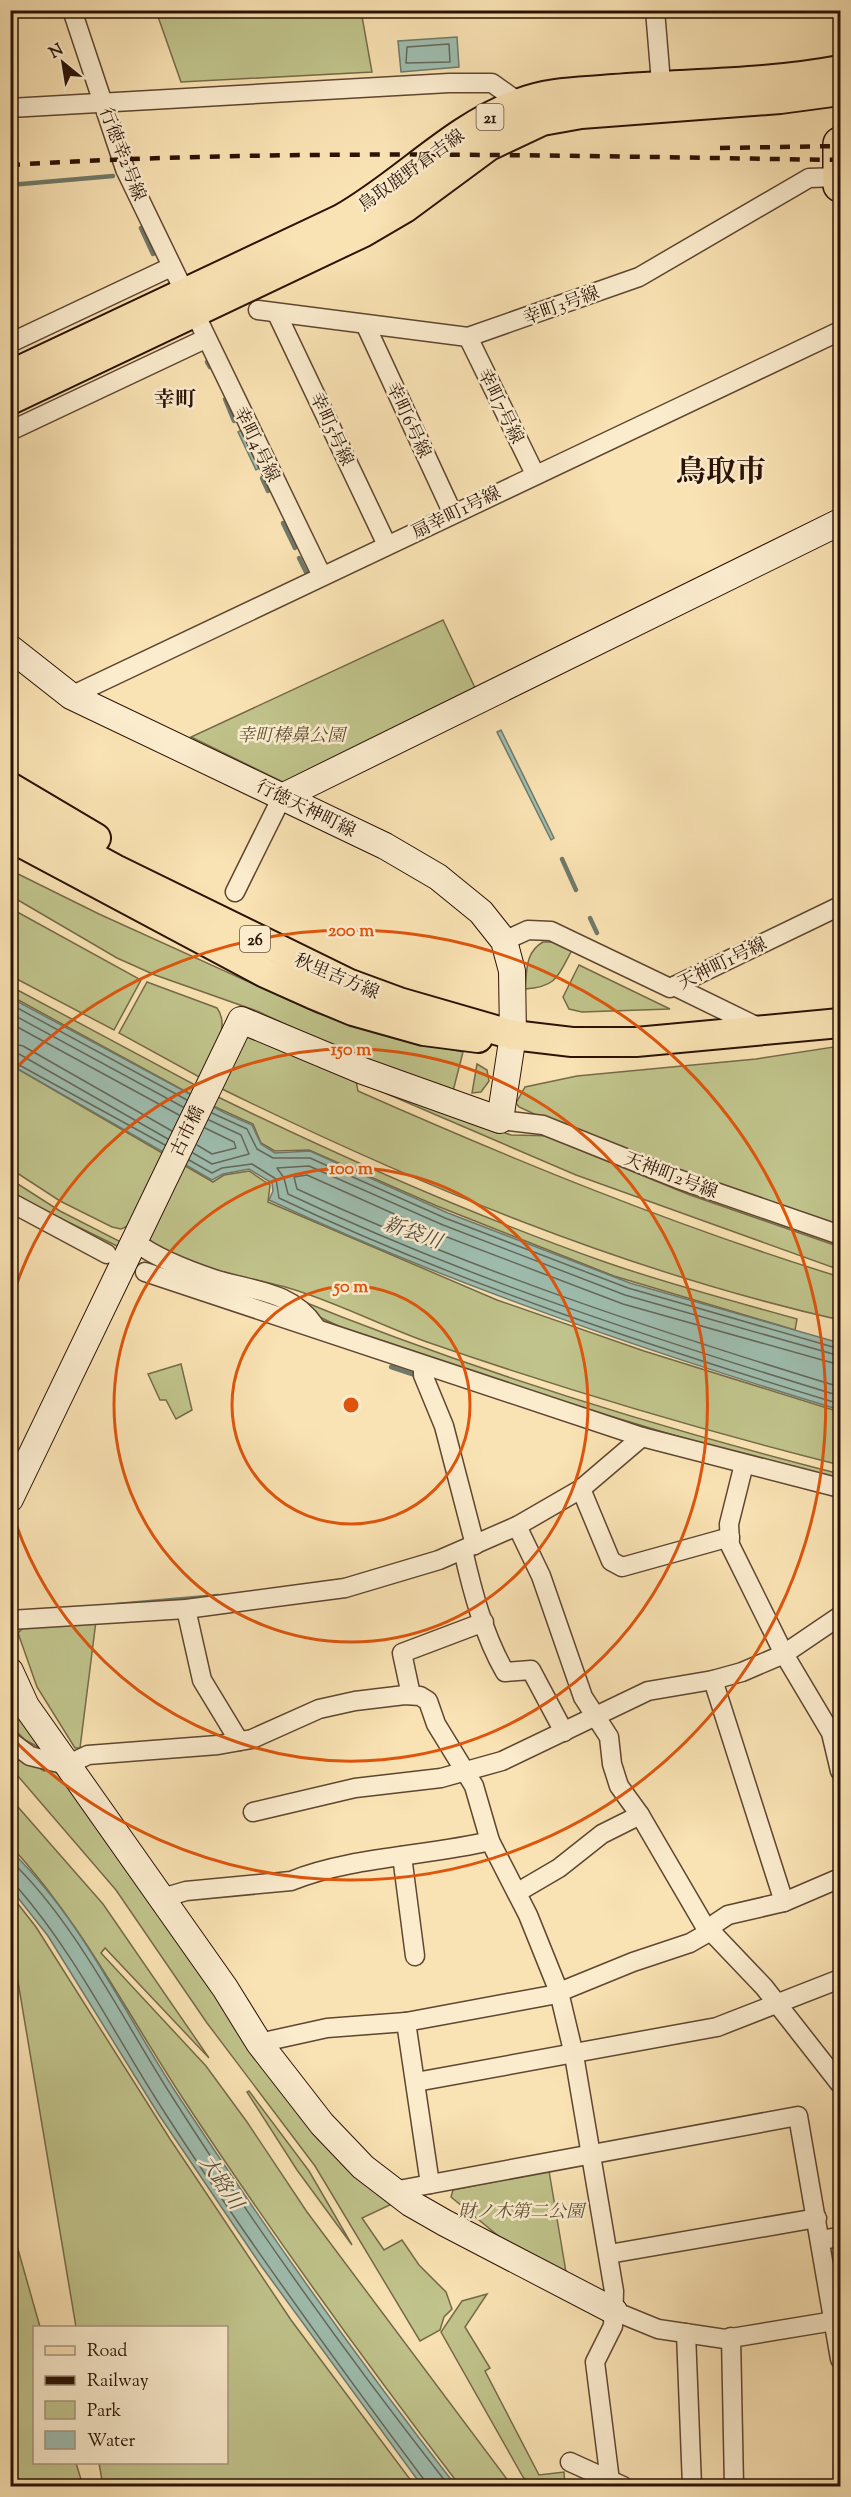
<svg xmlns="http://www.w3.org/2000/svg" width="851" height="2497" font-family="'Sorts Mill Goudy','Noto Serif JP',serif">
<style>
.green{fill:#c0c38b;stroke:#766a48;stroke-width:1.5}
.water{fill:#9ebdaf;stroke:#70796b;stroke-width:1.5}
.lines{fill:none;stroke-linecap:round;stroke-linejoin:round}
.shore{stroke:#64685a;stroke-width:1.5}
.stream{stroke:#70796b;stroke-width:4.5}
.street-casing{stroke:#5e4630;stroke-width:21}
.secondary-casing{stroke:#2b1205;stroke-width:28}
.primary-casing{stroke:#2b1205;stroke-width:32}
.highway-casing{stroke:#2b1205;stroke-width:36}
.street{stroke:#fbecce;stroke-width:18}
.secondary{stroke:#fbecce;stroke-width:26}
.primary{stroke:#f9e2b3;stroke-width:28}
.highway{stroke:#f9e2b3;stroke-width:33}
.rail{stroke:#2b1205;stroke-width:4.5;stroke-dasharray:10 10;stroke-linecap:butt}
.ring{fill:none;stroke:#df550c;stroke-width:3}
.labels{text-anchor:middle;stroke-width:5;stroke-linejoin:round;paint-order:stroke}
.shield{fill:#fbecce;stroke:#695341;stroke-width:1.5}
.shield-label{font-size:16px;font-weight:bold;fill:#2b1205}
.street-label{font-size:18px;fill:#2b1205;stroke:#fbecce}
.park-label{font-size:18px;font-style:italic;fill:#5f5034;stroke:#fbecce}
.water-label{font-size:20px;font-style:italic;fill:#534e40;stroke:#fbecce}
.quarter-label{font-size:21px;font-weight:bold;fill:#2b1205;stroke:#fbecce}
.town-label{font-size:30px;font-weight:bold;fill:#2b1205;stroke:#fbecce}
.centre{fill:#df550c;stroke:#fbecce;stroke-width:3}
.ring-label{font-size:18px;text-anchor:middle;font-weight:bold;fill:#df550c;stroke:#fbecce;stroke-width:5;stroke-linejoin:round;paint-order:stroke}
</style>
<rect width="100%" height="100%" fill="#f9e2b3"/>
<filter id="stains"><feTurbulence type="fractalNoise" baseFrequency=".00333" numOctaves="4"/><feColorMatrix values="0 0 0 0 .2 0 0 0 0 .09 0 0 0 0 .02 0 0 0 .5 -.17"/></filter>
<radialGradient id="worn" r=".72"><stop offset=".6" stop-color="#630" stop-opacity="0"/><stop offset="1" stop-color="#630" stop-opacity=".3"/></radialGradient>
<g class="green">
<path d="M156 11H361L372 72 181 82Z"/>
<path d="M443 620 476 690 285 783 191 737Z"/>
<path d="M10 870 99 914 317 1013 389 1036 463 1052 452 1095 335 1047 257 1011 155 975 117 958 11 896Z"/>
<path d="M10 908 141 980 114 1030 11 976Z"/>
<path d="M543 942H553L572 950C558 976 557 987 525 989 527 971 525 952 543 942Z"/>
<path d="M579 965 670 1009 582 1012 569 1009 563 997Z"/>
<path d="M147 982 217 1008C232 1028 210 1058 201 1078L119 1033Z"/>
<path d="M10 986 197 1086 192 1095 11 996Z"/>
<path d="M247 1035 356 1081 358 1091C516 1161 675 1226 840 1277V1320C624 1271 418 1185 220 1088Z"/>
<path d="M840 1046V1231L770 1207 543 1118 519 1107 516 1103 525 1087 577 1076 756 1059Z"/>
<path d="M477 1064 487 1070 489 1081 481 1092 472 1093Z"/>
<path d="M11 1065 164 1154 128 1226 121 1229 112 1227 60 1201 11 1169Z"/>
<path d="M371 1087 511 1135 558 1136 556 1140 690 1195 840 1247V1270L576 1175Z"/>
<path d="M216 1096C343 1158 472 1215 605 1262 668 1284 733 1301 797 1319L795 1330 614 1276 437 1206 309 1150 275 1151 261 1143 253 1124 211 1105Z"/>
<path d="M182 1164 213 1182 224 1175 249 1171 270 1185 268 1202 497 1300 644 1351 840 1412V1465C701 1430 563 1389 427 1342 382 1326 338 1303 292 1289 260 1278 167 1267 149 1239Z"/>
<path d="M10 1179 60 1211 121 1242 119 1247 11 1194Z"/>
<path d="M287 1295C467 1369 652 1426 840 1474V1480C674 1440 512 1385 349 1331L309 1312Z"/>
<path d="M181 1364 192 1410 176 1419 166 1400H160L148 1374Z"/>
<path d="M96 1621 80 1748H75L37 1687 18 1633 24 1627Z"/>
<path d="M10 1701 42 1749 25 1740 11 1726Z"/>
<path d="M11 1750 44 1771 57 1768 301 2118 317 2136 396 2202 362 2218 384 2250 402 2240 419 2265 446 2292 452 2309 444 2317 440 2330 420 2341 315 2166 207 2023 116 1890 11 1768Z"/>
<path d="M11 1799 103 1904 209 2058 105 1948 101 1953 206 2066 247 2122 307 2212 512 2486H460C362 2358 268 2228 180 2094 125 2009 79 1920 11 1846Z"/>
<path d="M11 1895 36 1927 170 2139 291 2320 415 2486H103L99 2463 226 2462V2328L76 2327 11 1940Z"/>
<path d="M249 2091 309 2171 352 2245 297 2170 247 2092Z"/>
<path d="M549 2171 567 2278 513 2248 451 2197 453 2190Z"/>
<path d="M10 2221 40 2327 34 2328V2462L76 2463 83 2486H11Z"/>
<path d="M487 2294 465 2327 490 2368 485 2371 539 2475 564 2472 565 2486H532L523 2477 441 2332 462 2301Z"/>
</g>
<g class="water">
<path d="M457 37 459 67 401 72 398 41Z"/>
<path d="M241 430 259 468 256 470 238 432Z"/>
<path d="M501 730 554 838 551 840 497 732Z"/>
<path d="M11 998 225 1113 252 1125 261 1144 275 1153 310 1151 448 1213 630 1283 840 1343V1410C646 1351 454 1286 269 1200L273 1191 272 1183 249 1169 223 1174 212 1180 11 1065Z"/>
<path d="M11 1851C82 1919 124 2013 177 2094 265 2228 358 2360 456 2486H422L262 2267 159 2115 48 1936 11 1889Z"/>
</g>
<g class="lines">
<g class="shore">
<path d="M449 44 450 62 406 63 407 47Z"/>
<path d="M10 1004 187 1100"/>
<path d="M10 1013 183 1107"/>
<path d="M10 1023 179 1115"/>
<path d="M10 1043 23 1046 172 1131"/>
<path d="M10 1052 19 1054 168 1139"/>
<path d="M10 1060 165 1145"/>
<path d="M212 1113 247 1129 257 1149 273 1158H310L445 1218 628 1288 840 1349"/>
<path d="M197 1145 212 1154 236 1148 234 1142 205 1128"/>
<path d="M193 1153 212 1164 249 1154 241 1135 209 1120"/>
<path d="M189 1160 212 1173 222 1168 252 1164 276 1179 279 1198C460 1284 649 1346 840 1404"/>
<path d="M840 1356 625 1295 443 1225 309 1166 277 1168 284 1178 288 1194C466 1278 653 1339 840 1396"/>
<path d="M840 1365 623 1304 439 1234 307 1175 294 1177 297 1189C472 1270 656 1331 840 1387"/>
<path d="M10 1860C74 1920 123 2020 171 2095 256 2229 351 2361 449 2486"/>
<path d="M10 1886 18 1888C77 1956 116 2038 165 2113 246 2239 335 2361 425 2481L427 2486"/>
</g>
<g class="stream">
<path d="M10 185 113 176"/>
<path d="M141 228 153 254"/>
<path d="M207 362 210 367"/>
<path d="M225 399 234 421"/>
<path d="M262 478 268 491"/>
<path d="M283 523 295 548"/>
<path d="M299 558 306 572"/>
<path d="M562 859 576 890"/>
<path d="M590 918 597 933"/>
<path d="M391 1367 418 1376"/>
<path d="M116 1605 218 1596"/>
</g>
<defs>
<g id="street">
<path d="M72 10 125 169 322 576"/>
<path d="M655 10 662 95"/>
<path d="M10 108 449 83H492L520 103"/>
<path d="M258 310 468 337 639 277 809 178 839 177"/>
<path d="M277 314 387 545"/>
<path d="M366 326 453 514"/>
<path d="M468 337 535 474"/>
<path d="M10 343 171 267"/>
<path d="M10 431 205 339"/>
<path d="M71 696 840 331"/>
<path d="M235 892 282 797"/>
<path d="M504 941 528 930 551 931 670 988 840 906"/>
<path d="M674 986 762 1029"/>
<path d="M500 1120 543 1125 678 1179 840 1235"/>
<path d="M10 1202 107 1254"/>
<path d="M135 1242C158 1259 187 1270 214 1279 251 1291 291 1290 315 1326"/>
<path d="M145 1272 642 1437 840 1488"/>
<path d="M423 1366V1375L444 1426 475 1545"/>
<path d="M744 1464 729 1524 730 1545 784 1654 831 1733 840 1771"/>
<path d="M581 1489 611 1561 622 1567 730 1537"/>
<path d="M517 1526 541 1576 583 1697 609 1737 612 1764 619 1786 640 1815 703 1923 764 1987 840 2084"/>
<path d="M463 1550C472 1590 484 1636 505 1672L531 1670 564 1732"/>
<path d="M186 1609 202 1680 239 1741"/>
<path d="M10 1620 186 1609 345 1588 439 1560 517 1526 581 1489 642 1437"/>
<path d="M713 1680 784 1902"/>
<path d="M411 1695 402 1653 484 1622"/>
<path d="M10 1741 30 1756 67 1765 88 1755 218 1745 252 1739 319 1709 355 1701 405 1695 420 1696 428 1701 436 1724 474 1786 490 1841 528 1915 559 1992 574 2055 614 2291 613 2326 595 2362 610 2481"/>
<path d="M253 1812 355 1788 441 1778 502 1761 648 1691 713 1680 742 1672 784 1654 840 1616"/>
<path d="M402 1856 415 1956"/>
<path d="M518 1892 559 1868 602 1834 640 1815"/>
<path d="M162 1898 186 1891 291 1881C349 1857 428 1856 490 1841"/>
<path d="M406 2022 430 2184"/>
<path d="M259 2043 327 2028 406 2022 552 1995 633 1962 690 1943 711 1931 716 1923 728 1915 784 1902 840 1878"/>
<path d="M416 2082 717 2027 840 1979"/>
<path d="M393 2191 798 2116 840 2359"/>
<path d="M820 2240 840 2237"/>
<path d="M609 2254 817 2218"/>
<path d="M614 2311 658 2329 725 2339 840 2320"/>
<path d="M686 2333 692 2486"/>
<path d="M731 2337 734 2486"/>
<path d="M570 2462 623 2486"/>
</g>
<g id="secondary">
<path d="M10 648 71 696 385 846 438 877 481 912 504 941 512 971 513 1035 500 1120 363 1071 241 1020 10 1499"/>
<path d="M282 797 840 522"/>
<path d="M10 1671 26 1706 225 1988 259 2043 322 2124 363 2167 410 2203 445 2223 614 2311"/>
</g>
<g id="primary">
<path d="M10 375 341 219C403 184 452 128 520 103 549 91 583 92 614 89 689 83 766 84 840 70"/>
<path d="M10 400 364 232 405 208 489 146 542 121 581 114 780 99 840 91"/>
<path d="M10 787 96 838"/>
<path d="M10 812 115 869 350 984 399 1002 513 1035 572 1042H636L840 1023"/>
<path d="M10 837 265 973 312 994 353 1011 424 1031 478 1038"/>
</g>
<path id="highway" d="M840 144V185"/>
</defs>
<use href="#street" class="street-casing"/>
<use href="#secondary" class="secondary-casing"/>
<use href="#primary" class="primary-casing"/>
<use href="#highway" class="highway-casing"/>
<use href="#street" class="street"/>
<use href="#secondary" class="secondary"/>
<use href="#primary" class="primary"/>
<use href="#highway" class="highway"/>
<g class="rail">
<path d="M720 148 840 146"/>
<path d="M10 165C287 148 564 156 840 160"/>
</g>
</g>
<g class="ring">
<circle cx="351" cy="1405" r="119"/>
<circle cx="351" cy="1405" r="237"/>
<path d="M11 1301A356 356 0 1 1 11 1509"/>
<path d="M12 1072A475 475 0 1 1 12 1738"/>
</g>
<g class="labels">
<g class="shield">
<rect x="476.5" y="104" width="27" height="26" rx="4.5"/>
<rect x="240" y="926" width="30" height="26" rx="4.5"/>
</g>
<g class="shield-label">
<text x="490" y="123">21</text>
<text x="255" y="945">26</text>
</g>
<g class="street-label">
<text transform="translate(123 154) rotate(69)" y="6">行徳幸2号線</text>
<text transform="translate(411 170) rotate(-36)" y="6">鳥取鹿野倉吉線</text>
<text transform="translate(561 305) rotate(-20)" y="6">幸町3号線</text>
<text transform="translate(501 406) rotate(64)" y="6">幸町7号線</text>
<text transform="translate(409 420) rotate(65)" y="6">幸町6号線</text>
<text transform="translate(332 429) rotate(65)" y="6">幸町5号線</text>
<text transform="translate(257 444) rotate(64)" y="6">幸町4号線</text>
<text transform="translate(456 512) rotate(-26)" y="6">扇幸町1号線</text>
<text transform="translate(306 808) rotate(26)" y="6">行徳天神町線</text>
<text transform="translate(722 963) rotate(-26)" y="6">天神町1号線</text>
<text transform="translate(337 976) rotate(23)" y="6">秋里吉方線</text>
<text transform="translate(187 1131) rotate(-64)" y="6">古市橋</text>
<text transform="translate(671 1175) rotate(21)" y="6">天神町2号線</text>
</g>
<g class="park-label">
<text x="291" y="741">幸町棒鼻公園</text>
<text x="521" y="2217">財ノ木第二公園</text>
</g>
<g class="water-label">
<text transform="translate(413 1232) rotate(19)" y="7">新袋川</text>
<text transform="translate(222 2182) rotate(56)" y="7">大路川</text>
</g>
<g class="quarter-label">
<text x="175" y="406">幸町</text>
</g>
<g class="town-label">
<text x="721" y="481">鳥取市</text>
</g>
</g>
<circle cx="351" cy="1405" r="9" class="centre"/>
<g class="ring-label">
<text x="351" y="936">200 m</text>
<text x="351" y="1055">150 m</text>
<text x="351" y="1174">100 m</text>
<text x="351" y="1292">50 m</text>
</g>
<rect width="851" height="2497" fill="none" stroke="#f9e2b3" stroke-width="36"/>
<rect x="12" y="12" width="827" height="2473" fill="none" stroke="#2b1205" stroke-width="3"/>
<rect x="18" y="18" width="815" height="2461" fill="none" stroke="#2b1205" stroke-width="1.5"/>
<rect x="33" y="2326" width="195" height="138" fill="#fbecce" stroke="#a8957e" stroke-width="1.5"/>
<rect x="45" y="2346" width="30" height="9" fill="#f9e2b3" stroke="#a8957e" stroke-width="1.5"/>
<text x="87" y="2356" font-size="18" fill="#2b1205">Road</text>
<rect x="45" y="2376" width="30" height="9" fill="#2b1205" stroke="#a8957e" stroke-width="1.5"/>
<text x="87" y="2386" font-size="18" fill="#2b1205">Railway</text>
<rect x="45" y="2401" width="30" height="18" fill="#c0c38b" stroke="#a8957e" stroke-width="1.5"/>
<text x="87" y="2416" font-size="18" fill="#2b1205">Park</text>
<rect x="45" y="2431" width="30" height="18" fill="#9ebdaf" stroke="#a8957e" stroke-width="1.5"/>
<text x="87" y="2446" font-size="18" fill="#2b1205">Water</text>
<g transform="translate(63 63) rotate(330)" stroke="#fbecce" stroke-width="4.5" paint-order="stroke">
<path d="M0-4.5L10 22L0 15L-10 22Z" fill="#2b1205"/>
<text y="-9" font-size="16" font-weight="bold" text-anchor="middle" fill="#2b1205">N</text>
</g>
<rect width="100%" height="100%" filter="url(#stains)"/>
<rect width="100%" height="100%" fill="url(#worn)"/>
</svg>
